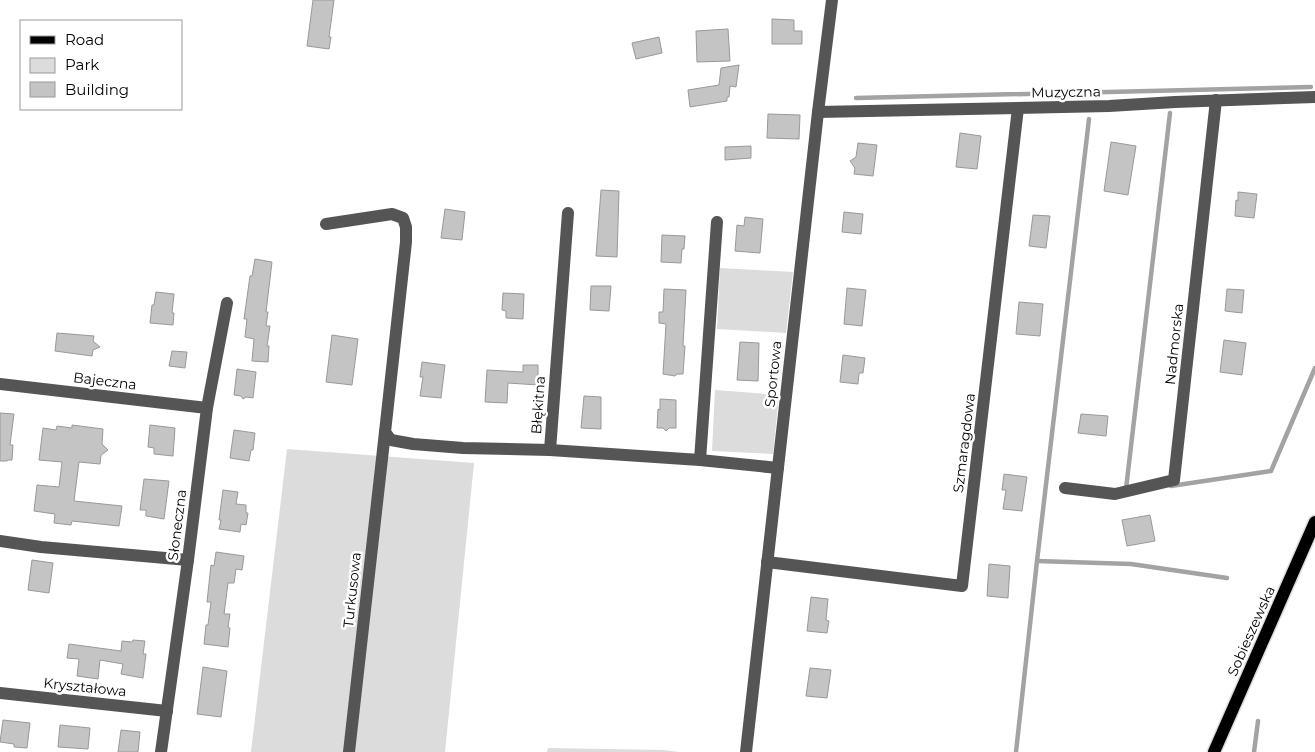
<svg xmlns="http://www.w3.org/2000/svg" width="1315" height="752" font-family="Montserrat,sans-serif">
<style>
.green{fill:#dcdcdc}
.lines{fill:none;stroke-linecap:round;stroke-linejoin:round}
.stream{stroke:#a3a3a3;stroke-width:4.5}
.building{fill:#c4c4c4;stroke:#999}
.major-casing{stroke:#dbdbdb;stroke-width:15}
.minor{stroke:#555;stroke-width:12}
.major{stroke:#000;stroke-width:12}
.labels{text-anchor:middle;stroke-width:5;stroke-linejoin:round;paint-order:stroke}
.street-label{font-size:14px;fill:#000;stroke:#fff}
</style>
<rect width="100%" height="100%" fill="#fff"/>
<g class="green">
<path d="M720 268 793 272 786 333 717 329Z"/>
<path d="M715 390 779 395 773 454 712 451Z"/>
<path d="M287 449 474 463 445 752H251Z"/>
<path d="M548 748 663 750 679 752H547Z"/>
</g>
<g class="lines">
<g class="stream">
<path d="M856 98 1311 87"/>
<path d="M1171 486 1271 471 1315 368"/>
<path d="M1126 489 1170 113"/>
<path d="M1037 561 1131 564 1227 578"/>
<path d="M1016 752 1037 561 1089 119"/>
<path d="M1254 752 1258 721"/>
</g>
</g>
<g class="building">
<path d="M313 0H334L329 37H331L329 49 307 46Z"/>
<path d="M772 19 794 20V31H802V44H772Z"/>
<path d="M728 29 730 61 697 62 696 31Z"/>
<path d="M659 37 662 53 636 59 632 43Z"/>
<path d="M739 65 736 87 730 86 729 97H727V101L690 107 688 90 719 85 721 68Z"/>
<path d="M768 114 800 115 799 139 767 138Z"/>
<path d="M960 133 981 136 977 169 956 167Z"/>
<path d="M1111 142 1136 146 1128 195 1104 191Z"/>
<path d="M858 143 877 145 873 176 854 174 855 168 850 161 856 157Z"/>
<path d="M751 146V158L725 160V147Z"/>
<path d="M601 190 619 191 617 257 596 256Z"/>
<path d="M1238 192 1257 194 1254 218 1235 216 1236 200 1238 201Z"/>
<path d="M445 209 465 212 462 240 441 238Z"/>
<path d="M844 212 863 214 861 234 842 232Z"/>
<path d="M1033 215 1050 216 1046 248 1029 246Z"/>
<path d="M745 217 763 219 760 253 735 251 737 225 744 226Z"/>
<path d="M662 235 685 236 684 249H682L681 263 661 262Z"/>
<path d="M255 259 272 262 266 312H268L266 326H270L267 346H269L268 362 252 361 254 339 245 337 247 319H244L250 276H252Z"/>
<path d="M591 286H611L609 311 590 310Z"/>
<path d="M847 288 866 290 862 326 844 324Z"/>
<path d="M664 289 686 290 683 346H685L683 374H677L675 376 663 374 666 324 659 323V312H663Z"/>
<path d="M1227 289 1244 290 1242 313 1225 311Z"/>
<path d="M156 292 174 294 172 313H174L173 325 150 323 152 305H154Z"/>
<path d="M503 293 524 294 523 319 506 318V311L502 310Z"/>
<path d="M1019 302 1043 304 1040 336 1016 334Z"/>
<path d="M57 333 94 336 93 341 100 347 93 350 92 356 55 351Z"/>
<path d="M332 335 358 339 352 385 326 382Z"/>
<path d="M1224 340 1246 343 1242 375 1220 372Z"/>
<path d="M740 342 759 343 758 381 737 380Z"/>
<path d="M172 351 187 352 185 368 169 366Z"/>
<path d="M843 355 865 358 863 373H859L858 384 840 382Z"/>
<path d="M422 362 445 365 441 398 420 396 423 377H420Z"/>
<path d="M523 365H538V385L508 383 507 403 485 402 487 370 523 372Z"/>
<path d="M237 369 256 372 253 398 246 397 243 399 241 396 234 395Z"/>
<path d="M584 396 601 397V429L581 428Z"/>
<path d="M660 399 676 400V428H669L666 431 663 428H657L658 409 660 410Z"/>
<path d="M0 413 14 414 10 445H13L12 460H8L7 461H0Z"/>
<path d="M1081 414 1108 416 1106 436 1078 433Z"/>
<path d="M72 425 103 429 102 444 108 450 101 455 100 464 79 462 74 501 122 506 119 526 72 521 71 525 54 523 55 514 34 511 37 485 59 487 62 462 39 460 43 428 56 430 57 426 72 428Z"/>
<path d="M150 425 175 428 173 456 154 454V448L148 447Z"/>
<path d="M234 430 255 433 253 450H251L249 461 230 458Z"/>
<path d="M1004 474 1027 477 1022 511 1003 509 1006 490H1002Z"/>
<path d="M144 479 169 481 164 519 146 516V510H140Z"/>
<path d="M223 490 238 492 236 504 246 505V513H248L246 525 241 524 240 532 219 529 221 520H219Z"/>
<path d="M1150 515 1155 541 1127 546 1122 520Z"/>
<path d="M216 552 244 556 242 570 236 569 234 583H228L224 614H230L228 627 230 628 228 647 204 644 206 625H208L211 602H207L210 574 211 565 214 566Z"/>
<path d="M32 560 53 563 49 593 28 590Z"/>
<path d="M989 564 1010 566 1008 598 987 596Z"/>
<path d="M811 597 828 599 826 620 829 621 827 633 807 631Z"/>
<path d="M133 640 145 641 143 654H146L143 678 121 674 123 664 100 660 98 679 77 676 79 659 67 658 69 644 121 651 122 641 132 642Z"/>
<path d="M203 667 227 671 221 717 197 714Z"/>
<path d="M810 668 831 670 827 698 806 696Z"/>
<path d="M3 720 30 723 27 748 14 747V744L0 742Z"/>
<path d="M60 725 90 728 88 749 58 747Z"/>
<path d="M121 730 140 732 138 752H118Z"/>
</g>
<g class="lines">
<defs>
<path id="major" d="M1214 752 1315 522"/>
</defs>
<use href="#major" class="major-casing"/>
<g class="minor">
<path d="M818 112 1109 106 1175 102 1315 97"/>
<path d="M717 222 700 460 778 468"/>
<path d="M326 224 392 214 403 218 406 227V242L385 432 391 440 413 444 463 448 550 450 700 460"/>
<path d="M0 384 207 408"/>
<path d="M550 450 568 213"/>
<path d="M1065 488 1115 494 1174 480 1216 100"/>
<path d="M0 541 41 547 188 560"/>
<path d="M767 562 962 586 1018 108"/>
<path d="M0 693 167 711"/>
<path d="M161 752 188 560 207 408 227 303"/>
<path d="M349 752 385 432"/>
<path d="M746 752 818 112 832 0"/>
</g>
<use href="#major" class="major"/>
</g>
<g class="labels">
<g class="street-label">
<text transform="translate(1066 92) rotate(-1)" y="5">Muzyczna</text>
<text transform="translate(1174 344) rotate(-84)" y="5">Nadmorska</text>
<text transform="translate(773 374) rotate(-84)" y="5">Sportowa</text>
<text transform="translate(105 381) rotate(7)" y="5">Bajeczna</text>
<text transform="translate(538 405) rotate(-86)" y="5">Błękitna</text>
<text transform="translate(964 443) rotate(-83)" y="5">Szmaragdowa</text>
<text transform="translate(177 525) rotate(-83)" y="5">Słoneczna</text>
<text transform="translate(352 590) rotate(-84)" y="5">Turkusowa</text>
<text transform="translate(1251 631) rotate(-66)" y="5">Sobieszewska</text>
<text transform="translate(85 687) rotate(6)" y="5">Kryształowa</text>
</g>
</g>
<rect x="20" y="20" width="162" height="90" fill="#ffffff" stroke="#999999"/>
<rect x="30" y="36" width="25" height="8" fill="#000000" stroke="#999999"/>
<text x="65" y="45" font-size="15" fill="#000000">Road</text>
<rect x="30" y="58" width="25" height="15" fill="#dcdcdc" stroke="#999999"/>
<text x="65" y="70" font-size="15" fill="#000000">Park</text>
<rect x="30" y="82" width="25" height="15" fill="#c4c4c4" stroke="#999999"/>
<text x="65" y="95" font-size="15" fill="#000000">Building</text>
</svg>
